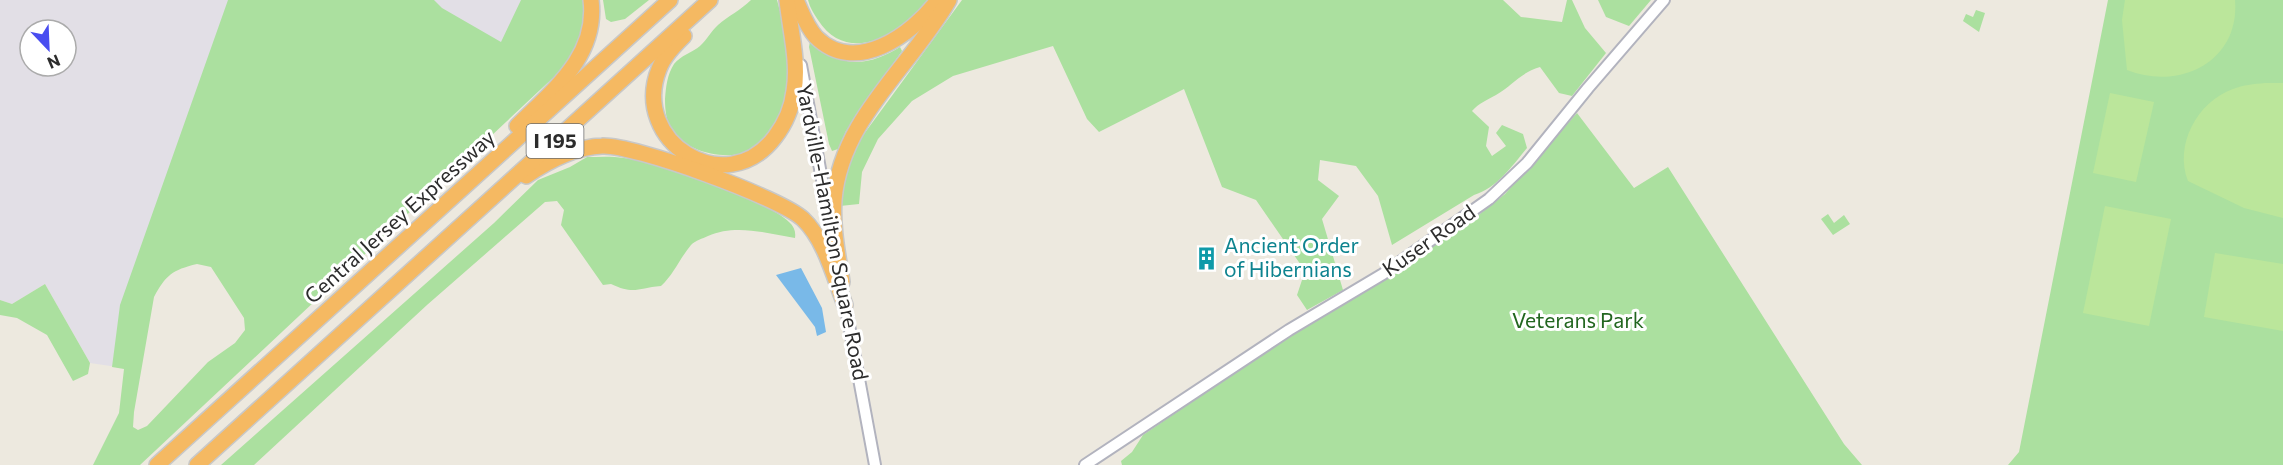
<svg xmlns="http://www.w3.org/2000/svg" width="2283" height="465" font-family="Commissioner,sans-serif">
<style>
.industrial{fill:#e2dfe6;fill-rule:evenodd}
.green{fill:#abe09f;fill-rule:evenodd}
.pitch{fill:#bbe69b}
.water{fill:#79b9e8}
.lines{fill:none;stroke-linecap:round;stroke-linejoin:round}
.tertiary-casing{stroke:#b2b3be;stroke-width:14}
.motorway-casing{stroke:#c8c8c8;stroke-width:18}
.tertiary{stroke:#fff;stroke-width:10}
.motorway{stroke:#f5b962;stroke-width:15}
.labels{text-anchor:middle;stroke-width:6;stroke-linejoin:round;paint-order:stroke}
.shield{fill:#fff;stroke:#6b6b6b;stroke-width:1.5}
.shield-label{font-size:20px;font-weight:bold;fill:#2c2c2c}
.street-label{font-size:21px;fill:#2c2c2c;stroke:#fff}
.culture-label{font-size:21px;fill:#0d838f;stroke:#fff;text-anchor:start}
.park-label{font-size:21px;fill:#22661f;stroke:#fff}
</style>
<rect width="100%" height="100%" fill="#ede9df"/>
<g class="industrial">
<path d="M0 0H242L124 368 90 363 45 284 12 304 0 300ZM30 30H66V66H30Z"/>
<path d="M402 0H538L499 66Z"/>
</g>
<g class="green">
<path d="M228 0H434L442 8 501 42 521 0H585L587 16 572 60 140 465H93L119 413 124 369 112 367 120 305ZM197 264 211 267 244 318 245 330 235 343 208 362 147 426 138 430 133 427 134 412 154 297C166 275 172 270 197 264Z"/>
<path d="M603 0H649L625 19 611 22 606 19Z"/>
<path d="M751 0H777C782 17 792 65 790 82 788 101 779 130 763 144 739 164 689 156 672 130 666 122 665 109 665 99 666 87 667 75 674 64 680 56 693 52 700 46 707 40 711 31 718 25 728 16 741 10 751 0Z"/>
<path d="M808 0H928C903 34 848 67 818 20 814 14 810 8 808 0Z"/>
<path d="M962 0H1503L1521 17 1562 22 1567 0H1572L1585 28 1606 53 1572 96 1559 93 1540 67C1520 73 1513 85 1496 95 1487 100 1479 103 1472 111L1489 127 1486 146 1492 156 1506 146 1496 133 1502 125 1523 134 1527 148C1512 166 1497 188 1474 195L1392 245 1378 196 1356 166 1320 160 1318 180 1339 196 1322 219 1343 290 1307 310 1297 295 1305 271 1256 200 1222 187 1184 89 1099 132 1087 119 1053 46 953 76 912 101 878 139 862 172 859 204 840 206 844 181 853 149Z"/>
<path d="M1598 0H1651L1629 26 1606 17Z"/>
<path d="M2108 0H2283V465H2008L2019 452Z"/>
<path d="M1976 10 1985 13 1979 32 1963 21 1966 14 1973 17Z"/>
<path d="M810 41C821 44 826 52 835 57 856 68 881 59 900 47L902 51 846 131 838 149 832 151 829 144 809 47Z"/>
<path d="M1577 113 1634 188 1668 167 1844 444 1862 465H1122L1121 461 1132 452 1143 435 1314 319 1471 221 1505 194Z"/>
<path d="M587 157C599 157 612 156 624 158 662 163 762 197 789 222 794 226 796 232 795 238 766 233 735 224 708 236 702 239 696 240 691 245 680 258 674 274 661 286 638 288 634 295 611 284L603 285 561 225 564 210 557 201 545 202 427 305 254 465H221L494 223 538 180 570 167Z"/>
<path d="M1828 214 1834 223 1844 215 1850 224 1833 235 1821 219Z"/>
<path d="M45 284 90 363 88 374 73 381 47 335 17 318 0 315V300L12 304Z"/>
</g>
<g class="pitch">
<path d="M2125 0H2235C2240 62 2179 91 2127 70L2122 20Z"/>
<path d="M2265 83H2283V218L2244 208 2188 181C2174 145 2197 102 2233 89 2243 85 2254 84 2265 83Z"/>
<path d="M2110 93 2154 102 2136 182 2093 173Z"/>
<path d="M2105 206 2171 219 2149 326 2083 313Z"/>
<path d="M2215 253 2283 264V331L2204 317Z"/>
</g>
<path class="water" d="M801 268 822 308 826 332 817 336 815 327 776 275Z"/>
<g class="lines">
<defs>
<g id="tertiary">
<path d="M801 65 829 218"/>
<path d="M844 298 875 465"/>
<path d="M1085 465 1289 330 1383 274 1489 199 1527 163 1588 88 1664 0"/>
</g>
<g id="motorway">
<path d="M796 0C802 13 806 26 816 37 855 76 912 35 938 0"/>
<path d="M684 36C674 46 664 56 659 69 630 142 726 202 775 137 785 124 792 108 794 91 799 62 790 29 787 0"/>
<path d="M517 126C553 90 598 56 591 0"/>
<path d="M526 176C548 161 574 147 602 146 633 144 781 198 803 219 825 240 834 277 845 305"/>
<path d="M842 282C838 255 832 228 834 200 841 118 911 67 949 0"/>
<path d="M157 465 670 0"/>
<path d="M197 465 710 0"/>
</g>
</defs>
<use href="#tertiary" class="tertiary-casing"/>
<use href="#motorway" class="motorway-casing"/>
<use href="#tertiary" class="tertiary"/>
<use href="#motorway" class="motorway"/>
</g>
<defs>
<symbol id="building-bare" viewBox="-9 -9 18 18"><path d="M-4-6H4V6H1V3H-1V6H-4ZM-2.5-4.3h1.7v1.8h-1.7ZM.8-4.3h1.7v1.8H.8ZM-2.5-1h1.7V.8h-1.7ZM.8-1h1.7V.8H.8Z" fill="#0f9aa8" stroke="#fff" stroke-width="2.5" paint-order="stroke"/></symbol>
</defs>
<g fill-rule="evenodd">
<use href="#building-bare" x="1190" y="242" width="33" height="33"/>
</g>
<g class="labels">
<rect class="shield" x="526.5" y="124" width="57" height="34" rx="4.5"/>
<g class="shield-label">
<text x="555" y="148">I 195</text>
</g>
<g class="street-label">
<text transform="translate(400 217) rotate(-42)" y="7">Central Jersey Expressway</text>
<text transform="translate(832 232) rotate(79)" y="7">Yardville-Hamilton Square Road</text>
<text transform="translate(1429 241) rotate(-35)" y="7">Kuser Road</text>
</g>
<g class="culture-label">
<text x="1224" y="253">Ancient Order<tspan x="1224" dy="24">of Hibernians</tspan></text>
</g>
<g class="park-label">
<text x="1578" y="328">Veterans Park</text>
</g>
</g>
<g transform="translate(48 48) rotate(157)"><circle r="28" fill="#ffffff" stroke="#ababab" stroke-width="1.5"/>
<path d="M0-4.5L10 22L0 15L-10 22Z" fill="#494df0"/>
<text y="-9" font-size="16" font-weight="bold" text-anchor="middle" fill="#2c2c2c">N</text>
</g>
</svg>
